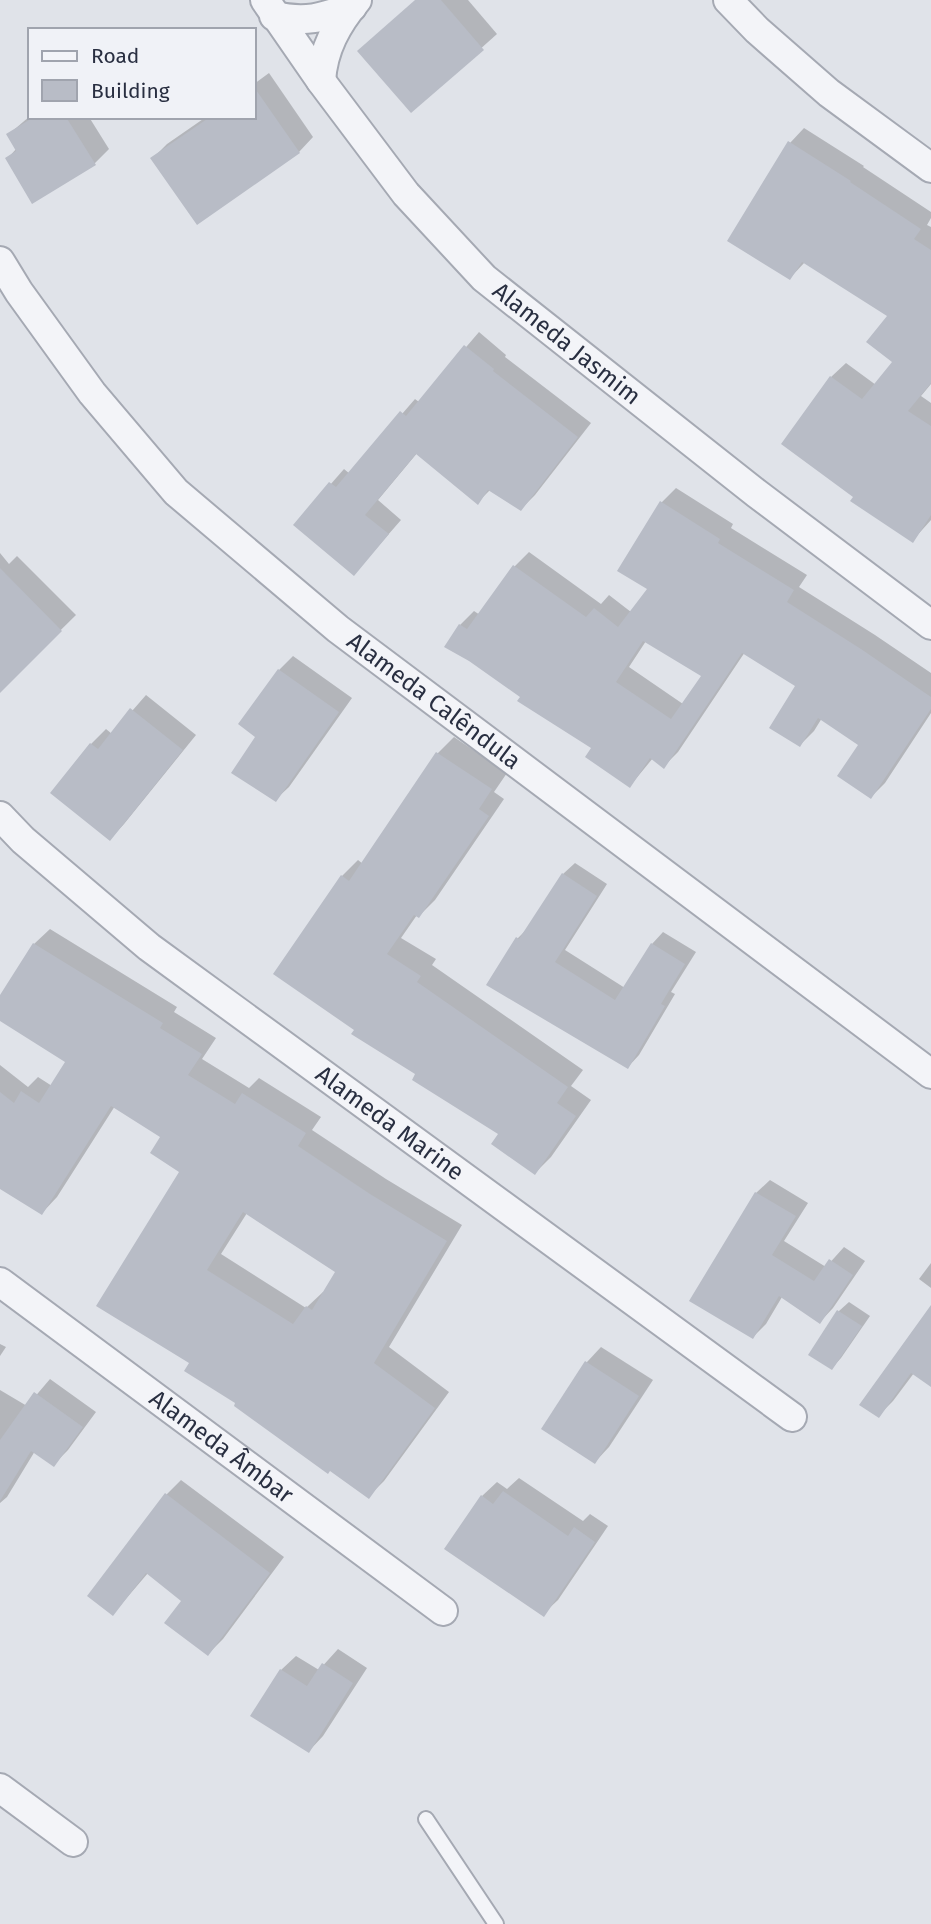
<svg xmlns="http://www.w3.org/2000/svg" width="931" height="1924" font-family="'Fira Sans',sans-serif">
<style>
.shadow{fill:#0003;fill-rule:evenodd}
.building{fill:#b8bcc6;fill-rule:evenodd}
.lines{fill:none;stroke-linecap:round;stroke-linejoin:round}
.service-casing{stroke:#a5a9b3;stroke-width:18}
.minor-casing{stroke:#a5a9b3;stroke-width:32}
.service{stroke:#f3f4f8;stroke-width:14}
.minor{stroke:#f3f4f8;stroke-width:28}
.labels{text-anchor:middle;stroke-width:5;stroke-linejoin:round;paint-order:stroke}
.street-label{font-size:24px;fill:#292f41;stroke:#f0f2f7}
</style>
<rect width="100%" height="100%" fill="#e0e3e9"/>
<g class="shadow">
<path d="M416 0H468L497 34 411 111Z"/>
<path d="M269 73 313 137 299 152 153 158 167 144 206 117H254V84Z"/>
<path d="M30 116 89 117 109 149 94 164 7 159 17 148 9 134Z"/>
<path d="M804 128 864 166 863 167 931 212V218L927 225 931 227V384L921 396 931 403V520L913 540 856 496 831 377 846 363 876 385 894 362 889 316 805 262 790 278V143Z"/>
<path d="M479 332 506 355 505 357 591 423 535 495 521 509 490 490 478 502 418 452 378 500 401 520 354 574 295 525 344 469 350 474 415 399 419 402Z"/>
<path d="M676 488 733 524 731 528 807 575 799 587 875 635 931 673V713L885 783 871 797 861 744 822 718 814 731 800 745 797 685 745 652 678 752 664 766 653 758 630 786 593 748 522 696 460 625 474 611 480 615 515 566 529 552 601 604 609 595 631 612 649 589 662 502ZM646 641 703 676 683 704 629 667Z"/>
<path d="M0 553 9 564 17 556 76 615 0 690Z"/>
<path d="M293 656 352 698 289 787 275 800 258 736 240 724 279 670Z"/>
<path d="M146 695 196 735 124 824 110 839 52 793 91 744 106 729 112 734Z"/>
<path d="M454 737 507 773 494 792 504 799 435 900 419 916 417 915 401 938 436 959 432 965 583 1070 571 1086 591 1100 551 1157 535 1173 501 1133 356 1029 342 876 358 860 363 864 438 753Z"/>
<path d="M575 863 607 884 565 950 625 988 652 944 663 932 696 952 671 992 675 994 639 1055 628 1067 517 939 529 927 563 874Z"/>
<path d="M50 929 177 1007 174 1012 216 1038 202 1059 249 1088 259 1078 321 1117 312 1130 386 1179 462 1225 389 1347 449 1392 384 1481 368 1497 238 1403 191 1363 181 1171 162 1137 115 1106 57 1197 42 1213 0 1187V1065L28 1087 38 1077 52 1086 67 1062 0 1019V998L34 944ZM247 1213 337 1271 324 1293 323 1292 306 1308 221 1254Z"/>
<path d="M770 1180 808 1203 784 1241 826 1267 844 1247 865 1261 833 1308 820 1322 782 1297 766 1324 753 1337 756 1193Z"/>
<path d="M931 1263V1288L919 1279Z"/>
<path d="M849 1302 870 1316 841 1358 832 1368 839 1311Z"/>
<path d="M931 1308V1382L914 1373 893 1401 878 1416Z"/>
<path d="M0 1344 6 1347 0 1356Z"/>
<path d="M601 1347 653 1380 609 1447 595 1462 543 1428 587 1362Z"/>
<path d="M50 1379 96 1412 68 1450 54 1464 35 1451 7 1497 0 1503V1390L27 1406Z"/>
<path d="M519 1478 583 1521 590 1514 608 1526 558 1600 543 1614 482 1496 497 1482 507 1489Z"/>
<path d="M181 1480 284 1557 223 1639 208 1654 184 1600 148 1573 113 1614 167 1494Z"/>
<path d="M338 1649 367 1668 323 1736 309 1751 281 1670 296 1656 319 1670Z"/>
</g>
<g class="building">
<path d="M415 0H441L484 50 411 113 357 51Z"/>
<path d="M254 87 300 153 197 225 150 158 210 117H254Z"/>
<path d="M34 117H66L96 165 32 204 5 158 16 151 6 134Z"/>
<path d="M788 141 851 181 850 182 921 229 914 239 931 250V383L908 411 931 426V515L913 543 850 501 853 497 781 444 830 376 862 399 892 362 866 342 887 316 802 262 790 280 727 241Z"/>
<path d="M464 345 494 369 493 371 578 437 521 511 488 490 478 505 416 454 365 515 389 534 354 576 293 525 329 482 336 487 400 411 406 416Z"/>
<path d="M660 501 720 539 718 543 794 590 787 602 861 649 931 697V709L871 799 837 776 858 745 818 718 800 747 769 728 795 686 742 653 664 769 650 758 630 788 585 757 591 748 517 701 520 697 469 661 444 647 459 624 467 629 513 565 586 617 594 608 618 627 647 589 617 571ZM643 641 701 676 671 719 616 682Z"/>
<path d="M0 568 62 631 0 693Z"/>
<path d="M278 669 339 712 276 802 231 773 255 737 238 724Z"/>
<path d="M130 708 183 750 110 841 50 793 90 743 98 749Z"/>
<path d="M436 752 492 789 479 809 489 816 419 918 414 915 387 954 421 976 417 982 568 1087 557 1103 576 1116 535 1175 491 1144 498 1134 412 1080 415 1074 351 1034 354 1030 273 974 341 875 349 881Z"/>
<path d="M562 873 597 896 555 962 615 1000 651 943 685 964 661 1004 665 1006 628 1069 486 985 516 937 519 939Z"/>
<path d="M33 943 163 1023 160 1028 202 1054 188 1075 235 1104 242 1093 306 1133 298 1146 370 1194 447 1241 374 1363 435 1408 369 1499 330 1471 328 1474 234 1406 235 1403 184 1371 189 1363 96 1306 179 1172 150 1153 160 1137 111 1106 42 1215 0 1189V1092L14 1103 21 1091 39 1103 65 1062 0 1021V995ZM243 1212 335 1272 312 1310 306 1306 293 1324 207 1270Z"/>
<path d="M755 1192 796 1216 772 1255 814 1281 829 1259 853 1275 820 1324 779 1296 753 1339 689 1301Z"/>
<path d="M931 1305V1387L911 1373 879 1418 859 1405Z"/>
<path d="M837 1310 862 1326 832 1370 808 1355Z"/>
<path d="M585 1361 639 1396 595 1464 541 1429Z"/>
<path d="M34 1392 83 1427 54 1467 31 1451 0 1501V1440Z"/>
<path d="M503 1491 568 1536 574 1527 595 1542 544 1617 444 1549 481 1495 493 1504Z"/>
<path d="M165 1493 270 1573 208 1656 164 1623 181 1601 146 1573 113 1616 87 1596Z"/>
<path d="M322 1663 353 1683 309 1753 250 1716 280 1669 307 1686Z"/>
</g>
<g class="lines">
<defs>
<path id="service" d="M426 1819 496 1924"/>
<g id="minor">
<path id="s1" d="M265 0 321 81 406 194 484 278 756 493 931 625"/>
<path d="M728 0 757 30 829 93 931 168"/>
<path d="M274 16C306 23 321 18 352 7"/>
<path d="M321 81C323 49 337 24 357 0"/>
<path id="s2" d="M0 261 19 292 92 393 176 492 338 629 931 1074"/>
<path id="s3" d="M0 816 23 840 149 947 792 1417"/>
<path id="s4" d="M0 1282 443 1611"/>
<path d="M0 1788 73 1842"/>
</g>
</defs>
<use href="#service" class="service-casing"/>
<use href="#minor" class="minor-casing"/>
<use href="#service" class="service"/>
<use href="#minor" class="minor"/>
</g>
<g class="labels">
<g class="street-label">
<text dy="8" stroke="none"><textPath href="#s1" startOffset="460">Alameda Jasmim</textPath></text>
<text dy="8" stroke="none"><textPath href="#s2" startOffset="623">Alameda Calêndula</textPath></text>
<text dy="8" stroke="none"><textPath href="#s3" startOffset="497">Alameda Marine</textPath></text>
<text dy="8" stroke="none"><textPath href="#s4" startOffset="276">Alameda Âmbar</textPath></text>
</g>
</g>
<rect x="28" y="28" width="228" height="91" fill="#f0f2f7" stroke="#a0a4ae" stroke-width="2"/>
<rect x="42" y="51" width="35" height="10" fill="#f3f4f8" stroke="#a0a4ae" stroke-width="2"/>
<text x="91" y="63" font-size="21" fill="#292f41">Road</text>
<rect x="42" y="80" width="35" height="21" fill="#b8bcc6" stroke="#a0a4ae" stroke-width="2"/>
<text x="91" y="98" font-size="21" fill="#292f41">Building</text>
</svg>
